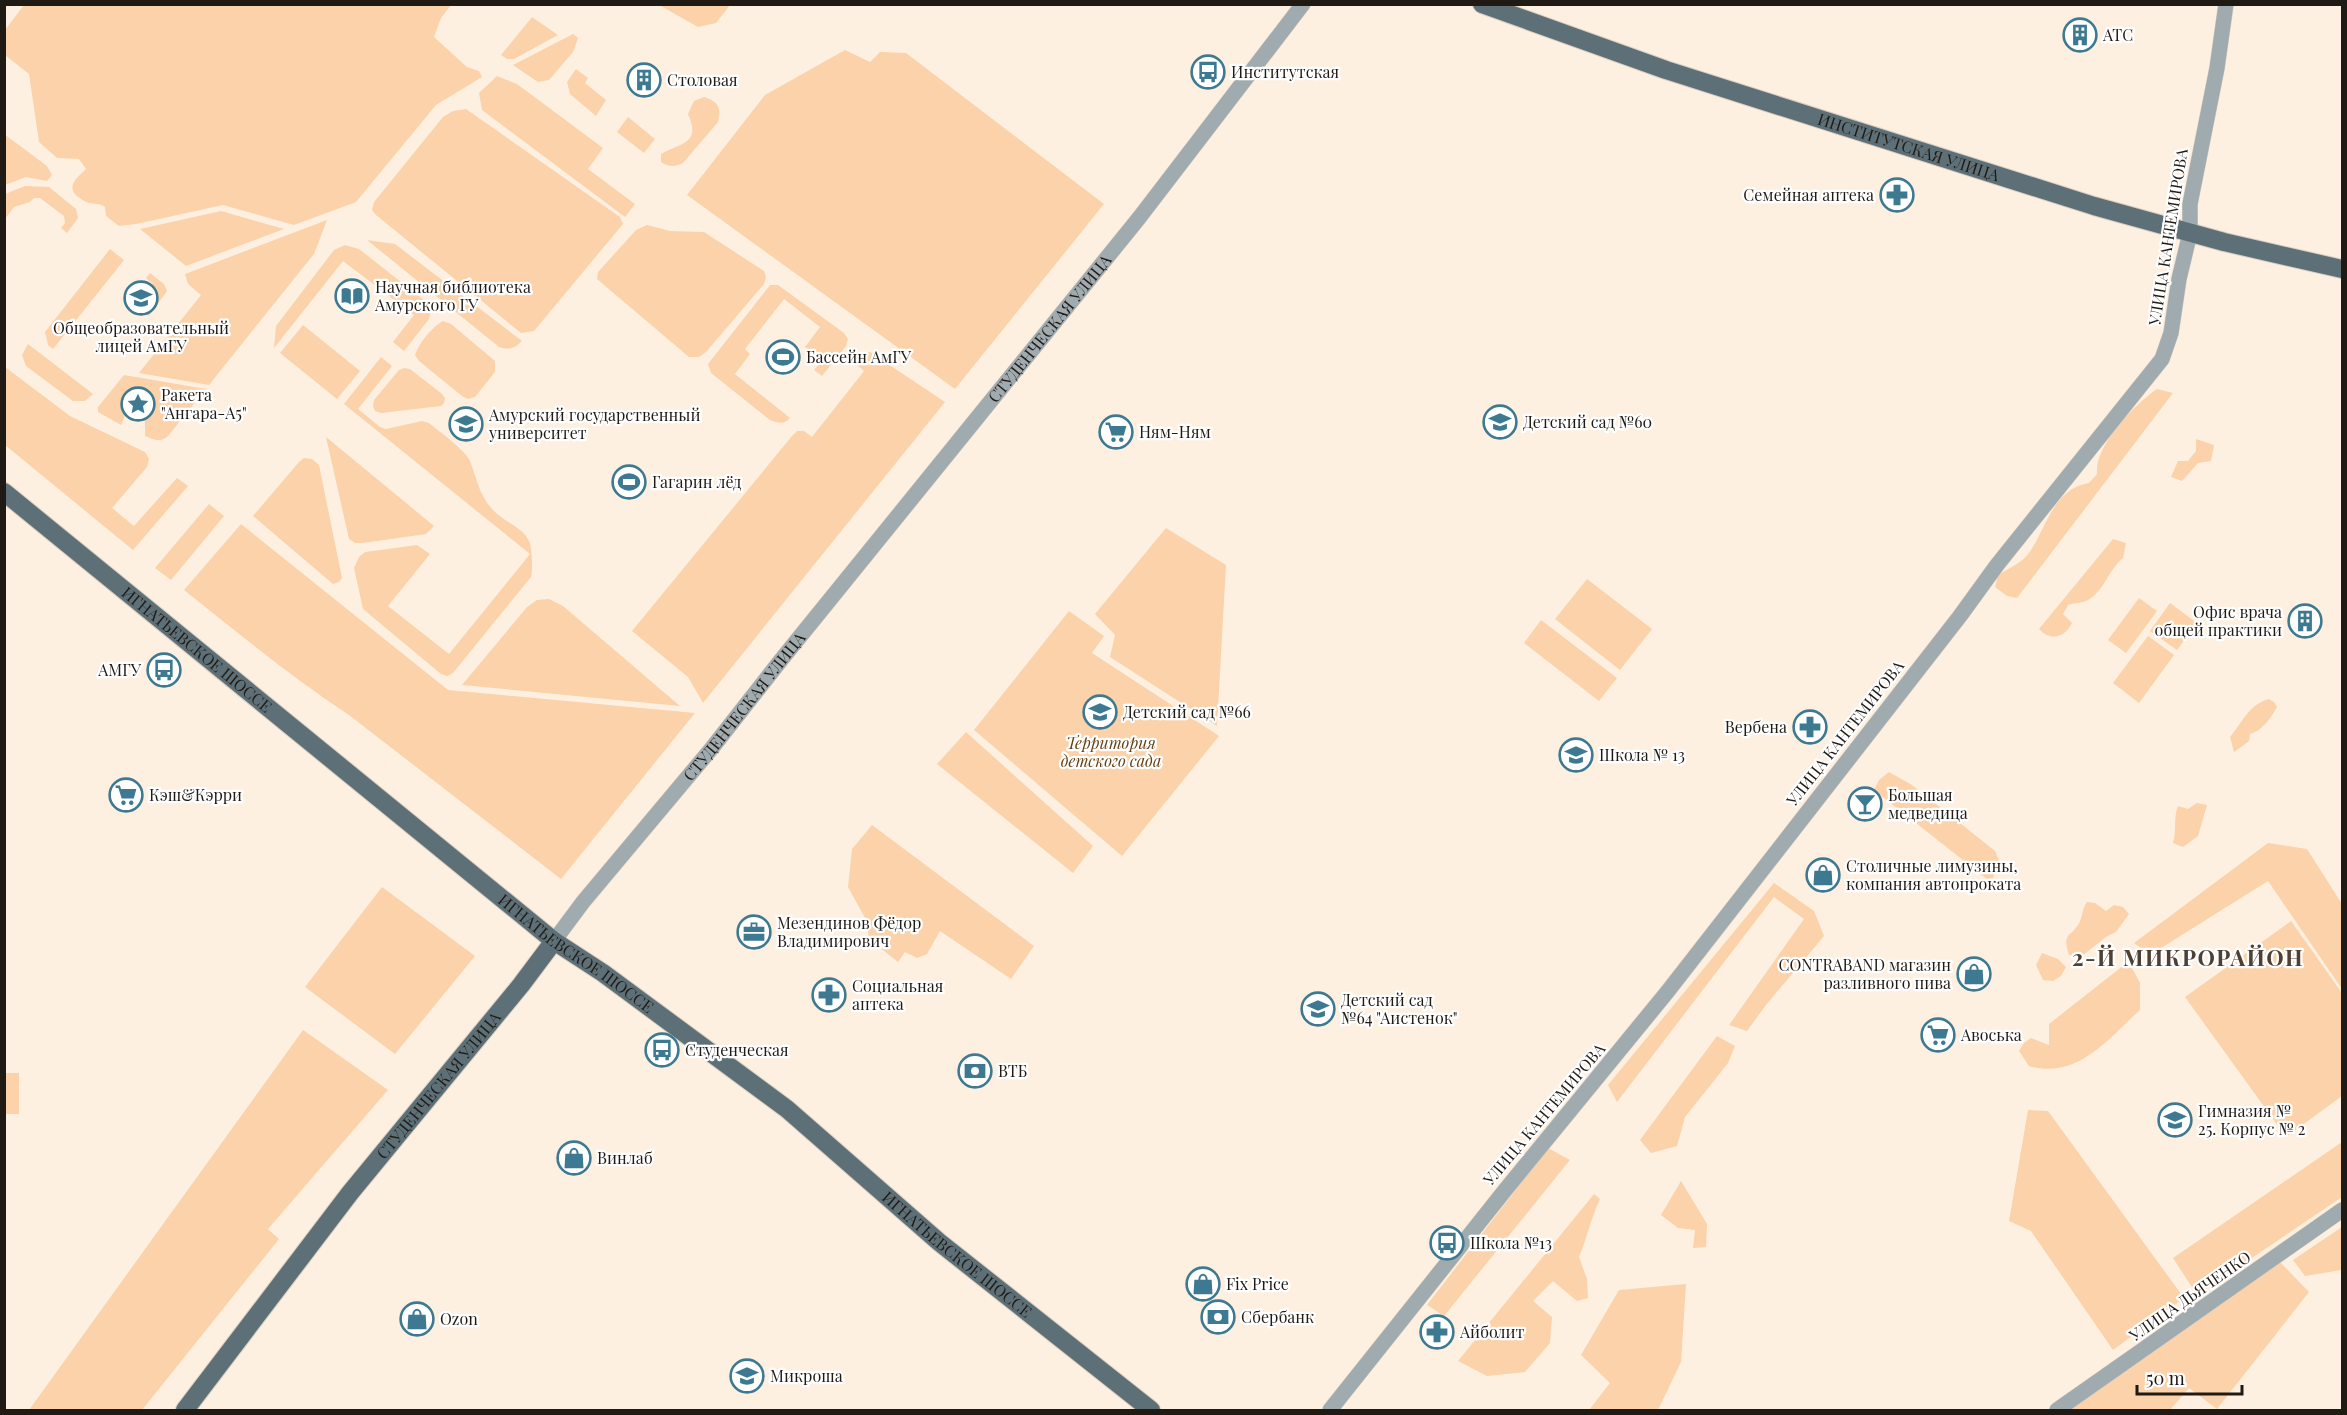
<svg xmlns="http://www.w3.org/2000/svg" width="2347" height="1415" font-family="'Playfair Display',serif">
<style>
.green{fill:#fbd2a9}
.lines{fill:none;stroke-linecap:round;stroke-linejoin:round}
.minor-casing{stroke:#dacec0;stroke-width:16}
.major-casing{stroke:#dacec0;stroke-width:20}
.minor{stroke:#a0abb0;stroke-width:15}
.major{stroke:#5d7078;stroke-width:18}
.labels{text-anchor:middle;stroke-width:4.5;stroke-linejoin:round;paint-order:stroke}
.poi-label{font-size:16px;fill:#201a14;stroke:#fff;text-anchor:start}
.street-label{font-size:16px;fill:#201a14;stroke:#fff}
.park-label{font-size:16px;font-style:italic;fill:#664115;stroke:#fff}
.district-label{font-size:22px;font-weight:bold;letter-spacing:1.5px;fill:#4e4032;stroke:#fff}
</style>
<rect width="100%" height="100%" fill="#fef0e1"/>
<g class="green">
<path d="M24 5H451L441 18 434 37 467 67 479 71 482 77 436 105 356 202 294 225 223 205 136 224 119 226 106 216 105 207C98 202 93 205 86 202 64 190 72 182 86 169L79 159 57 158 39 142 29 74 5 55V30Z"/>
<path d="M659 5 730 4V5L716 23 698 27Z"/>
<path d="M532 17 558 35 514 59H507L501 55Z"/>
<path d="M573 34 578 38 573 52 549 80 538 82 513 65Z"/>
<path d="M845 50 870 62 880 52 906 53 1104 204 955 389 687 195 765 95Z"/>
<path d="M576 69 588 78 585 83 606 100 596 116 570 94 567 82Z"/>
<path d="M497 76 517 84 603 148 588 169 635 204 625 217 482 110 479 93Z"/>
<path d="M704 97C718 101 722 108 718 122L683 163C674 167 669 167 661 162V154C682 142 701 144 688 114L694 101Z"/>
<path d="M466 109 620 217 623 224 534 331 521 333 376 215 372 210 374 202 443 117 453 111Z"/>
<path d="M628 117 655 139 644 153 617 132Z"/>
<path d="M4 134 47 166 52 175 47 181 26 177 5 185Z"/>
<path d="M25 186 49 187 76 209 78 218 67 233 61 228 65 223 64 216 40 198H34L30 202 14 207 5 219V194Z"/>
<path d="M221 211 284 229 186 266 140 229Z"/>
<path d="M327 220 314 254 209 385 139 373 201 295 188 284 185 274Z"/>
<path d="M647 225 670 231 704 232 764 271 766 277 764 284 706 352 699 357H689L597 279 598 272 636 230Z"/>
<path d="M367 240 395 244 522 341C514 349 509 350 499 347Z"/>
<path d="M345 245 359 249 429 304 431 309 429 319 404 351 393 342 414 315 343 261 274 348 276 326 334 250Z"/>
<path d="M110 249 124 260 53 349 48 345 45 332Z"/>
<path d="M150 273 164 284 167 291 149 316 136 306 153 284 146 278Z"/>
<path d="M770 285H778L844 333 848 339 846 346 822 376 814 370 822 360 805 347 820 327 784 299 745 349 750 354 735 374 790 418C784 425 778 423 770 420L711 373 708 364Z"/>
<path d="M443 321 451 324 495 361V372L475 397 468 399 462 396 419 361 415 355C419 343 432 327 443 321Z"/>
<path d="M303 325 360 371 337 399 280 353Z"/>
<path d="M28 344 93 394 85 401H73L26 366 22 355Z"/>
<path d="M863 352H870L945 402 703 703 688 677 632 631 792 436 797 431H804L812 437 864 371 856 364 858 356Z"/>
<path d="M381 357 392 366 358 409 380 427 386 429 422 421 429 423C440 432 464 449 470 461 477 479 479 496 494 511 504 522 523 527 529 541 532 546 533 571 531 577L453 673 447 676 441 674 363 609 354 568 359 557 365 552 417 545 430 554 388 606 449 654 530 554 344 404Z"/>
<path d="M5 367 70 416 145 452 149 459 147 467 112 508 134 526 177 478 188 486 133 550 5 445Z"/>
<path d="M404 368 410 369 442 394 445 398 444 403 441 406 381 413 375 411 373 406 374 400 399 370Z"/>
<path d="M124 375 206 389 168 436C160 443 155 440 145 436V399L141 395 132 399 121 425 98 412V407Z"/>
<path d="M2157 389 2173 393 2017 598 2007 596 1995 587 1998 575C2008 569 2023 562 2029 553 2047 527 2053 489 2089 483L2097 474C2094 446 2135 404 2157 389Z"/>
<path d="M326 437 434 526 426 534 363 543H355L349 539Z"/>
<path d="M2196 439 2214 445 2211 461 2198 463 2182 481 2171 477 2178 461H2188L2196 451Z"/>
<path d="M304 458 312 459 319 465 342 578 339 582 333 584 253 516 299 462Z"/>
<path d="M209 504 224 516 171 580 155 568Z"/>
<path d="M241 524 448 690 695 713 561 879 349 715C291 677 238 633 184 590Z"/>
<path d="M1166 528 1226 565 1217 726 1110 657 1115 635 1095 614Z"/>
<path d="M2113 539 2126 543 2123 558C2109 569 2104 591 2088 600 2083 603 2074 603 2068 605L2063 614 2072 623C2065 637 2051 642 2039 629Z"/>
<path d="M1587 579 1652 629 1620 670 1555 619Z"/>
<path d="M2139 598 2157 611 2126 653 2108 640Z"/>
<path d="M549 599 563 606 680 706 462 685 527 607 537 600Z"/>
<path d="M2170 603 2197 623 2177 650 2150 631Z"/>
<path d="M1069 611 1104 636 1092 653 1219 736 1122 856 974 730Z"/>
<path d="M1541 620 1617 678 1599 701 1524 643Z"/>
<path d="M2148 636 2174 655 2139 703 2113 683Z"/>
<path d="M2269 699 2274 702 2277 707C2270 719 2263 730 2250 734L2249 741 2234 752 2230 737C2242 723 2249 704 2269 699Z"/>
<path d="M966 732 1093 846 1073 873 937 764Z"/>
<path d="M1889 772 1912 785 1995 851 1999 860 1993 878 1987 879 1874 790 1879 780Z"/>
<path d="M2197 803 2207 805 2198 836 2183 847 2173 843C2177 830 2173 819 2178 806L2188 809Z"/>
<path d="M872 825 1034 946 1011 979 940 931 927 954 917 958 905 952 898 962 883 950 871 946 865 918 848 887 852 849Z"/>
<path d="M2268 843 2307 849 2342 904V989L2268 881 2150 955 2134 943Z"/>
<path d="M1774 883 1814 911 1824 936 1766 1005 1747 1031 1729 1025 1804 919 1774 897 1617 1102 1608 1085Z"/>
<path d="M382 887 475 956 395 1054 305 987Z"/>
<path d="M2087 902 2095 903 2106 911 2114 905 2123 907 2129 914 2116 932 2106 937 2083 955H2069C2061 930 2073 938 2080 921 2083 914 2082 909 2087 902Z"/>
<path d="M2291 921 2342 993V1096L2286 1137 2185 997Z"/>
<path d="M2042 953 2058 959 2066 967 2061 976 2053 981 2043 980 2036 965Z"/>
<path d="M2124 965 2131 966 2140 983V1010C2108 1039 2077 1080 2029 1066L2019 1051 2024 1043 2031 1038 2049 1045V1024Z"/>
<path d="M303 1030 388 1090 268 1229 279 1239 142 1410H29Z"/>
<path d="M1717 1036 1735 1046 1728 1063 1685 1117 1677 1146 1651 1153 1640 1140Z"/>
<rect x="5" y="1073" width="14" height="41"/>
<path d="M2028 1110 2048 1111 2184 1298 2113 1350 2031 1231 2009 1221Z"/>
<path d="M2342 1142V1197L2197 1295 2173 1258Z"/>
<path d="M1548 1148 1570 1160 1444 1316 1427 1305Z"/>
<path d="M1681 1181 1707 1224 1706 1247 1693 1248 1695 1230 1678 1228 1661 1215Z"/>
<path d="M1594 1194 1600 1199C1591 1218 1587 1238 1579 1257L1587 1279 1588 1298 1577 1301 1553 1281 1533 1301 1552 1317 1550 1343 1525 1372 1487 1376 1458 1361Z"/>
<path d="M2342 1227V1270L2305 1276 2293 1260Z"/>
<path d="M2276 1258 2309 1292 2217 1409 2189 1388 2170 1410H2057Z"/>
<path d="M1686 1284 1681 1362 1658 1410H1589L1610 1383 1581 1355 1619 1290Z"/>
</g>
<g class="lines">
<defs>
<g id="minor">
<path id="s1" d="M554 941 583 902 712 748 781 660 1139 218 1303 4"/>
<path d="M1330 1410 1506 1189 1668 991 1960 616 1997 565 2162 359 2171 333 2179 279 2190 233V204L2217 68 2226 4"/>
<path d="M2057 1410 2342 1210"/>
</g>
<g id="major">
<path id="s2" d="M1482 4 1666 70 2094 206 2224 242 2342 269"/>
<path id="s3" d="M4 492 554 941 603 973 787 1109 939 1242 1151 1410"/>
<path id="s4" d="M185 1410 350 1193 521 985 554 941"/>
</g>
</defs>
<use href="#minor" class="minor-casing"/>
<use href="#major" class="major-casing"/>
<use href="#minor" class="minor"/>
<use href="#major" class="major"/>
</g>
<defs>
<symbol id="building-ring" viewBox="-11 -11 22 22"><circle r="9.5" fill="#fff" stroke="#3d7991" stroke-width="1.5"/><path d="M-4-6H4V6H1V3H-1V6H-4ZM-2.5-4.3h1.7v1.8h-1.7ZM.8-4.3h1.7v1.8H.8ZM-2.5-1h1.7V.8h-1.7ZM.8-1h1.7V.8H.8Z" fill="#3d7991"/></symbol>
<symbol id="bus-ring" viewBox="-11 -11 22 22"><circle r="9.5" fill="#fff" stroke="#3d7991" stroke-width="1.5"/><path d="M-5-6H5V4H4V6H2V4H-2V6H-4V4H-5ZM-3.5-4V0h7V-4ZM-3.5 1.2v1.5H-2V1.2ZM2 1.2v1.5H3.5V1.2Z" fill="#3d7991"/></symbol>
<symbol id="pharmacy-ring" viewBox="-11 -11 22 22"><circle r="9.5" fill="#fff" stroke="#3d7991" stroke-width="1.5"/><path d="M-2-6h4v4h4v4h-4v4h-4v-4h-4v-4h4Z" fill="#3d7991"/></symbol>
<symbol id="library-ring" viewBox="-11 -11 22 22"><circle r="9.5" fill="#fff" stroke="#3d7991" stroke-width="1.5"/><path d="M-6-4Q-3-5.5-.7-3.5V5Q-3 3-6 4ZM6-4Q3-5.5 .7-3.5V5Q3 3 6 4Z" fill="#3d7991"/></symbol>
<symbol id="school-ring" viewBox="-11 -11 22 22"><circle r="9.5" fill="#fff" stroke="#3d7991" stroke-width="1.5"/><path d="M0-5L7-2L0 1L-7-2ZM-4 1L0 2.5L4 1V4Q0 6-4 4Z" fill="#3d7991"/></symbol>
<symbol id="stadium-ring" viewBox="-11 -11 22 22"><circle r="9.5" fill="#fff" stroke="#3d7991" stroke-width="1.5"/><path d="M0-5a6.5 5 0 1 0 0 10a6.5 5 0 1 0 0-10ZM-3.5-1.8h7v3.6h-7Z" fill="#3d7991"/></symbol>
<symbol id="sight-ring" viewBox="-11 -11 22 22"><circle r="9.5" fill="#fff" stroke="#3d7991" stroke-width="1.5"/><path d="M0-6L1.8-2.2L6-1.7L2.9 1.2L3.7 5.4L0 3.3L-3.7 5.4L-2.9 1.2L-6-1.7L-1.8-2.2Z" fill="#3d7991"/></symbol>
<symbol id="university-ring" viewBox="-11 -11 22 22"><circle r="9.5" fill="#fff" stroke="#3d7991" stroke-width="1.5"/><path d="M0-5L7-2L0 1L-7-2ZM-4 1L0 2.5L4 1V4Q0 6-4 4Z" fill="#3d7991"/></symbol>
<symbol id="supermarket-ring" viewBox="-11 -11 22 22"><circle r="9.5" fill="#fff" stroke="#3d7991" stroke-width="1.5"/><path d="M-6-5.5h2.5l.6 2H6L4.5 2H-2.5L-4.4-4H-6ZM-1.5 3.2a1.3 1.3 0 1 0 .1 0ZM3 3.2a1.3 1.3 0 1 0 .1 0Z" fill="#3d7991"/></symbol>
<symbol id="bar-ring" viewBox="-11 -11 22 22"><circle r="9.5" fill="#fff" stroke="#3d7991" stroke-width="1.5"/><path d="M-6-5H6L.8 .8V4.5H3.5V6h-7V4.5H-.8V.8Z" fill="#3d7991"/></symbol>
<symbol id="shop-ring" viewBox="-11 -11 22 22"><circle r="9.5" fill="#fff" stroke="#3d7991" stroke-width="1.5"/><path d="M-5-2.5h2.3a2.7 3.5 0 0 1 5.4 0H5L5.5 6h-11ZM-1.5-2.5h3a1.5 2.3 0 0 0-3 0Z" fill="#3d7991"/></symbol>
<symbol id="office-ring" viewBox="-11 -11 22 22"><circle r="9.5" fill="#fff" stroke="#3d7991" stroke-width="1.5"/><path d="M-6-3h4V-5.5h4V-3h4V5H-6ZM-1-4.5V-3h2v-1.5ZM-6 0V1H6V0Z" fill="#3d7991"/></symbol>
<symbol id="bank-ring" viewBox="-11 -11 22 22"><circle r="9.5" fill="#fff" stroke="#3d7991" stroke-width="1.5"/><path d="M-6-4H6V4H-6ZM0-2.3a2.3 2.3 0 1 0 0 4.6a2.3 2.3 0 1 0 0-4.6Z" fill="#3d7991"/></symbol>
</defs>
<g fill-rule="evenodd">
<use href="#building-ring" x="2061" y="16" width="38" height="38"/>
<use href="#bus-ring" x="1189" y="53" width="38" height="38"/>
<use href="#building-ring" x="625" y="61" width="38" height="38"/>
<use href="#pharmacy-ring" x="1878" y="176" width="38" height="38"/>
<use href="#library-ring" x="333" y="277" width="38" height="38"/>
<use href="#school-ring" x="122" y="279" width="38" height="38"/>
<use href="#stadium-ring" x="764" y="338" width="38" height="38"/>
<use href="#sight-ring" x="119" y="385" width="38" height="38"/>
<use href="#school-ring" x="1481" y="403" width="38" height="38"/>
<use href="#university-ring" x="447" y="405" width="38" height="38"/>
<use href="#supermarket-ring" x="1097" y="413" width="38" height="38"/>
<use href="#stadium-ring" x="610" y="463" width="38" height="38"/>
<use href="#building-ring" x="2286" y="602" width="38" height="38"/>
<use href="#bus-ring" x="145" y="651" width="38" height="38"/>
<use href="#school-ring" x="1081" y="693" width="38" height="38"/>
<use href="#pharmacy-ring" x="1791" y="708" width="38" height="38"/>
<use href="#school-ring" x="1557" y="736" width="38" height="38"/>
<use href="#supermarket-ring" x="107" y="776" width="38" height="38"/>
<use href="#bar-ring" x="1846" y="785" width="38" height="38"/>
<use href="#shop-ring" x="1804" y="856" width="38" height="38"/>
<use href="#office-ring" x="735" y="913" width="38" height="38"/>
<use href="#shop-ring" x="1955" y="955" width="38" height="38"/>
<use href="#pharmacy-ring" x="810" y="976" width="38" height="38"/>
<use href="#school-ring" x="1299" y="990" width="38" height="38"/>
<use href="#supermarket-ring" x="1919" y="1016" width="38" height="38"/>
<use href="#bus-ring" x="643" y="1031" width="38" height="38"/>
<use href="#bank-ring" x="956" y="1052" width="38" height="38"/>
<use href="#school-ring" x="2156" y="1101" width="38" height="38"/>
<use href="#shop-ring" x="555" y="1139" width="38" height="38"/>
<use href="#bus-ring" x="1428" y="1224" width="38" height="38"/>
<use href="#shop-ring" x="1184" y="1265" width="38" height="38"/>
<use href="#bank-ring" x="1199" y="1298" width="38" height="38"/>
<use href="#shop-ring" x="398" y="1300" width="38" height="38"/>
<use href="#pharmacy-ring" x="1418" y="1313" width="38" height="38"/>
<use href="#school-ring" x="728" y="1357" width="38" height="38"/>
</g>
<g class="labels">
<g class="poi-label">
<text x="2103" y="41">АТС</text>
<text x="1231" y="78">Институтская</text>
<text x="667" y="86">Столовая</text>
<text x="1874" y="201" text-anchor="end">Семейная аптека</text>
<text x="375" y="293">Научная библиотека<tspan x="375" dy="18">Амурского ГУ</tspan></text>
<text x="141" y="334" text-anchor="middle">Общеобразовательный<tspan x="141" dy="18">лицей АмГУ</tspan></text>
<text x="806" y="363">Бассейн АмГУ</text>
<text x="161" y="401">Ракета<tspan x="161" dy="18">"Ангара-А5"</tspan></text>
<text x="489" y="421">Амурский государственный<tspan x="489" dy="18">университет</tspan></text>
<text x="1523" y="428">Детский сад №60</text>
<text x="1139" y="438">Ням-Ням</text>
<text x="652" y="488">Гагарин лёд</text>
<text x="2282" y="618" text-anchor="end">Офис врача<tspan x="2282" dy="18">общей практики</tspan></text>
<text x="141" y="676" text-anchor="end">АМГУ</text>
<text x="1123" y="718">Детский сад №66</text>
<text x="1787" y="733" text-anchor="end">Вербена</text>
<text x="1599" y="761">Школа № 13</text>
<text x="149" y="801">Кэш&amp;Кэрри</text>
<text x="1888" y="801">Большая<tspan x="1888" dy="18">медведица</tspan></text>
<text x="1846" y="872">Столичные лимузины,<tspan x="1846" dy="18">компания автопроката</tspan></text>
<text x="777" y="929">Мезендинов Фёдор<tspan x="777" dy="18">Владимирович</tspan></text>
<text x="1951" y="971" text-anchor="end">CONTRABAND магазин<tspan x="1951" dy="18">разливного пива</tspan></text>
<text x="852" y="992">Социальная<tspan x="852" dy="18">аптека</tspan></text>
<text x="1341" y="1006">Детский сад<tspan x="1341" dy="18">№64 "Аистенок"</tspan></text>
<text x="1961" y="1041">Авоська</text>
<text x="685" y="1056">Студенческая</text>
<text x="998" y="1077">ВТБ</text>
<text x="2198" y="1117">Гимназия №<tspan x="2198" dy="18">25. Корпус № 2</tspan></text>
<text x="597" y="1164">Винлаб</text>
<text x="1470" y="1249">Школа №13</text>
<text x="1226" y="1290">Fix Price</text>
<text x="1241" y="1323">Сбербанк</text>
<text x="440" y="1325">Ozon</text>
<text x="1460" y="1338">Айболит</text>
<text x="770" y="1382">Микроша</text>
</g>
<g class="street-label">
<text dy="6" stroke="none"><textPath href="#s2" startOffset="450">ИНСТИТУТСКАЯ УЛИЦА</textPath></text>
<text transform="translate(2168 237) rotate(-81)" y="6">УЛИЦА КАНТЕМИРОВА</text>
<text dy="6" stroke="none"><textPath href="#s1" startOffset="788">СТУДЕНЧЕСКАЯ УЛИЦА</textPath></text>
<text dy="6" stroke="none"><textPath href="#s3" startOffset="249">ИГНАТЬЕВСКОЕ ШОССЕ</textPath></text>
<text dy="6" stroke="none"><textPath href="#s1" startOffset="302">СТУДЕНЧЕСКАЯ УЛИЦА</textPath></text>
<text transform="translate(1845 733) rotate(-52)" y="6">УЛИЦА КАНТЕМИРОВА</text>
<text dy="6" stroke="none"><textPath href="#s3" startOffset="735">ИГНАТЬЕВСКОЕ ШОССЕ</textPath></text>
<text dy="6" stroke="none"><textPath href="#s4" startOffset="412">СТУДЕНЧЕСКАЯ УЛИЦА</textPath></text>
<text transform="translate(1544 1114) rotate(-50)" y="6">УЛИЦА КАНТЕМИРОВА</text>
<text dy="6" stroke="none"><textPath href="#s3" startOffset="1221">ИГНАТЬЕВСКОЕ ШОССЕ</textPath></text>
<text transform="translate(2190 1296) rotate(-35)" y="6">УЛИЦА ДЬЯЧЕНКО</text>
</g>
<g class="park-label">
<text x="1111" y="749">Территория<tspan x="1111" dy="18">детского сада</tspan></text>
</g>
<g class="district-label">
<text x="2188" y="966">2-Й МИКРОРАЙОН</text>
</g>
</g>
<rect width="2347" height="1415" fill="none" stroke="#201a14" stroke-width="12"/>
<path d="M2137 1385v9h105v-9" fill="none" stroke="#201a14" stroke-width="3"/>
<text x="2146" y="1385" font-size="18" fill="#201a14" stroke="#ffffff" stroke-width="4.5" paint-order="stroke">50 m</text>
</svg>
